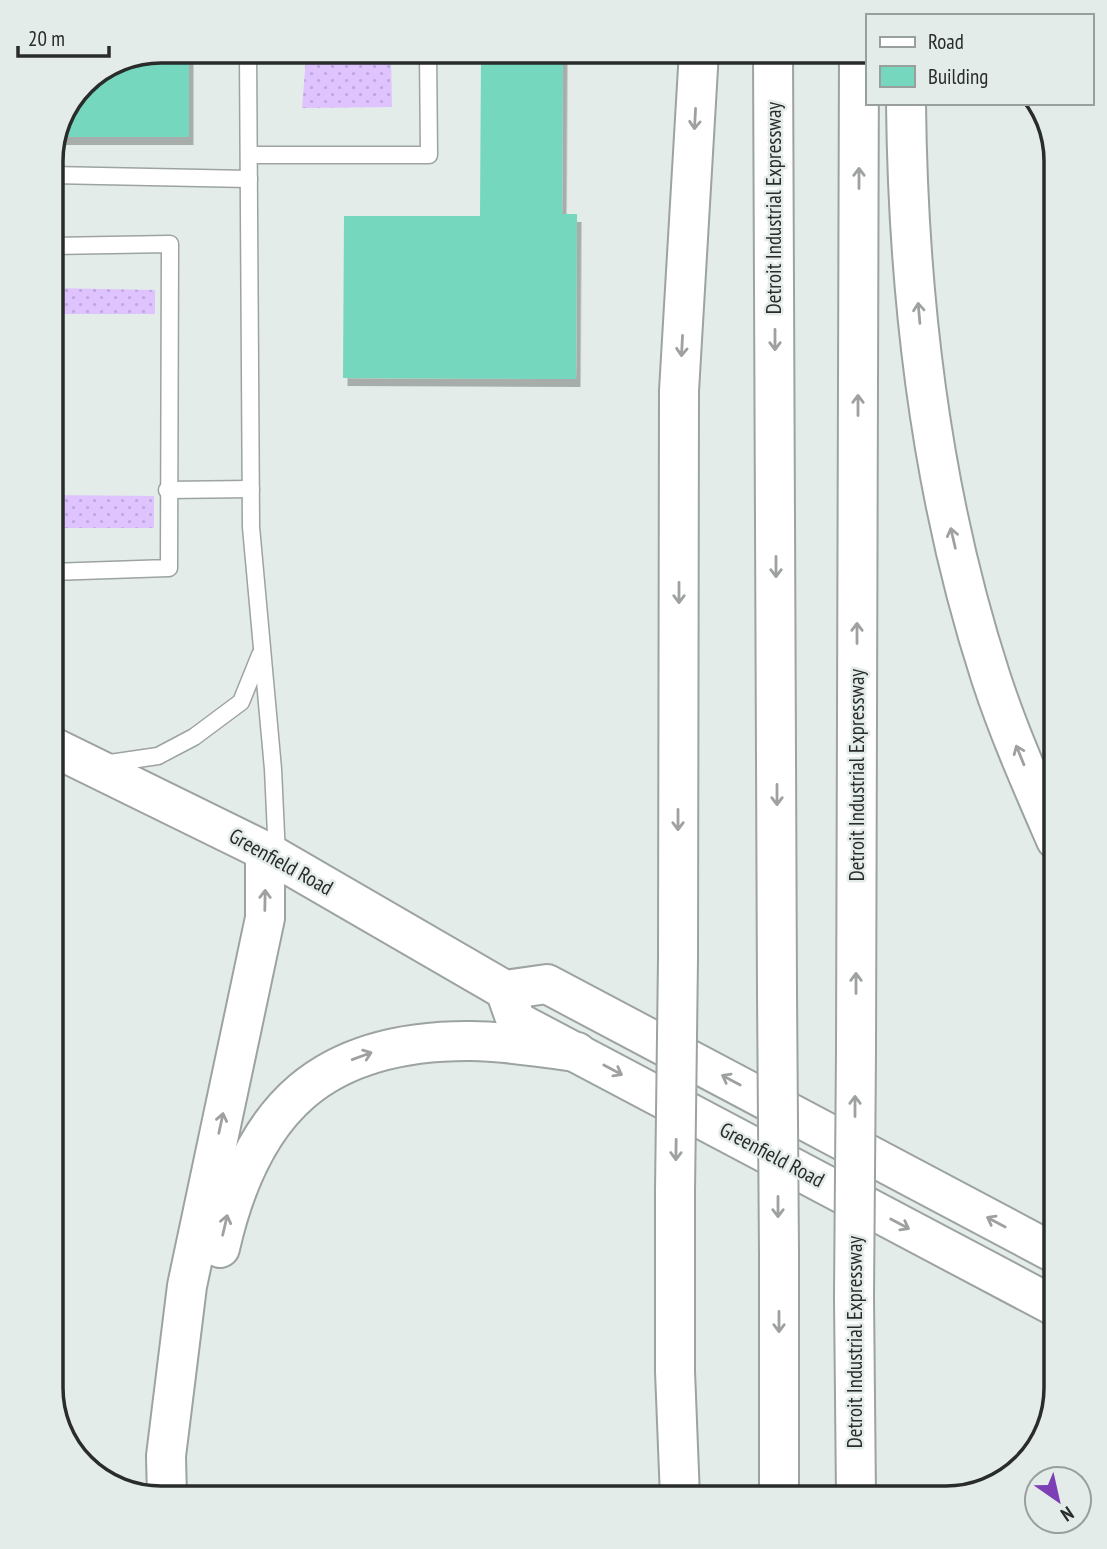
<svg xmlns="http://www.w3.org/2000/svg" width="1107" height="1549" font-family="'PT Sans Narrow',sans-serif">
<style>
.grass{fill:url(#grass-dots)}
.building{fill:#75d7be;filter:url(#shadow)}
.lines{fill:none;stroke-linecap:round;stroke-linejoin:round}
.service-casing{stroke:#9ca3a0;stroke-width:19}
.secondary-casing{stroke:#9ca3a0;stroke-width:42}
.motorway-casing{stroke:#9ca3a0;stroke-width:42}
.service{stroke:#fff;stroke-width:16}
.secondary{stroke:#fff;stroke-width:38}
.motorway{stroke:#fff;stroke-width:38}
.motorway-bridge-casing{stroke:#9ca3a0;stroke-width:42;stroke-linecap:butt}
.motorway-bridge{stroke:#fff;stroke-width:38}
.oneway{stroke:#9fa0a0}
.labels{text-anchor:middle;stroke-width:5;stroke-linejoin:round;paint-order:stroke}
.street-label{font-size:21px;fill:#292c2b;stroke:#e4ece9}
.rim{fill:none;stroke:#292c2b;stroke-width:3.5}
</style>
<defs>
<pattern id="grass-dots" width="8" height="8" patternUnits="userSpaceOnUse" patternTransform="scale(1.75)"><rect width="8" height="8" fill="#dec3ff"/><path d="M2 2h.1M6 6h.1" fill="none" stroke="#bea8db" stroke-width="1.8" stroke-linecap="round"/></pattern>
<filter id="shadow"><feDropShadow dx="4.5" dy="8" stdDeviation="0" flood-color="#0004"/></filter>
</defs>
<rect width="100%" height="100%" fill="#e4ece9"/>
<g class="grass">
<path d="M306 58H391L392 107 302 108Z"/>
<path d="M1048 129 1056 161V428H1049Z"/>
<path d="M51 288 155 290V314H51Z"/>
<path d="M51 495 154 496V528H51Z"/>
</g>
<g class="building">
<path d="M161 51H189V137H59L88 78Z"/>
<path d="M481 51H563L562 214H577L576 379 343 378 344 216H480Z"/>
</g>
<g class="lines">
<defs>
<g id="service">
<path d="M248 51 251 527 273 769 277 856"/>
<path d="M249 155H429L428 51"/>
<path d="M51 175 249 179"/>
<path d="M167 490 251 489"/>
<path d="M51 572 169 568 170 244 51 246"/>
<path d="M103 764 158 756 194 737 241 702 260 655"/>
</g>
<g id="secondary">
<path d="M51 746 265 851 505 990 547 984 1056 1254"/>
<path d="M505 990 516 1021 1056 1307"/>
</g>
<g id="motorway">
<path d="M773 51 777 992"/>
<path d="M906 103C908 296 931 494 991 678 1009 733 1033 787 1056 840"/>
<path d="M678 959 679 391 699 51"/>
<path d="M856 1051 859 51"/>
<path d="M675 1191V1371L680 1498"/>
<path d="M220 1248C252 1107 323 1040 471 1041 506 1041 542 1048 577 1052"/>
<path d="M854 1297 856 1498"/>
<path d="M167 1498 166 1456 187 1286 265 918V851"/>
<path d="M779 1498V1254"/>
</g>
</defs>
<use href="#service" class="service-casing"/>
<use href="#secondary" class="secondary-casing"/>
<use href="#motorway" class="motorway-casing"/>
<use href="#service" class="service"/>
<use href="#secondary" class="secondary"/>
<use href="#motorway" class="motorway"/>
<defs>
<g id="motorway-bridge">
<path d="M777 992 779 1254"/>
<path d="M675 1191 678 959"/>
<path d="M854 1297 856 1051"/>
</g>
</defs>
<use href="#motorway-bridge" class="motorway-bridge-casing"/>
<use href="#motorway-bridge" class="motorway-bridge"/>
</g>
<defs><path id="oneway-shaft" d="M-6 0H5M1.5-3L5.5 0L1.5 3" fill="none" stroke-width="1.6" stroke-linecap="round" stroke-linejoin="round" transform="scale(1.75)"/></defs>
<g class="oneway">
<use href="#oneway-shaft" transform="translate(695 119) rotate(93)"/>
<use href="#oneway-shaft" transform="translate(859 178) rotate(-90)"/>
<use href="#oneway-shaft" transform="translate(919 313) rotate(-95)"/>
<use href="#oneway-shaft" transform="translate(775 340) rotate(90)"/>
<use href="#oneway-shaft" transform="translate(682 346) rotate(93)"/>
<use href="#oneway-shaft" transform="translate(858 405) rotate(-90)"/>
<use href="#oneway-shaft" transform="translate(953 538) rotate(-103)"/>
<use href="#oneway-shaft" transform="translate(776 567) rotate(90)"/>
<use href="#oneway-shaft" transform="translate(679 593) rotate(90)"/>
<use href="#oneway-shaft" transform="translate(857 633) rotate(-90)"/>
<use href="#oneway-shaft" transform="translate(1020 755) rotate(-112)"/>
<use href="#oneway-shaft" transform="translate(777 795) rotate(90)"/>
<use href="#oneway-shaft" transform="translate(678 820) rotate(90)"/>
<use href="#oneway-shaft" transform="translate(265 900) rotate(-89)"/>
<use href="#oneway-shaft" transform="translate(856 983) rotate(-90)"/>
<use href="#oneway-shaft" transform="translate(362 1056) rotate(-20)"/>
<use href="#oneway-shaft" transform="translate(613 1070) rotate(28)"/>
<use href="#oneway-shaft" transform="translate(731 1080) rotate(-152)"/>
<use href="#oneway-shaft" transform="translate(855 1106) rotate(-90)"/>
<use href="#oneway-shaft" transform="translate(221 1123) rotate(-78)"/>
<use href="#oneway-shaft" transform="translate(676 1150) rotate(91)"/>
<use href="#oneway-shaft" transform="translate(778 1207) rotate(90)"/>
<use href="#oneway-shaft" transform="translate(996 1222) rotate(-152)"/>
<use href="#oneway-shaft" transform="translate(900 1224) rotate(28)"/>
<use href="#oneway-shaft" transform="translate(225 1225) rotate(-77)"/>
<use href="#oneway-shaft" transform="translate(779 1322) rotate(90)"/>
</g>
<g class="labels">
<g class="street-label">
<text transform="translate(774 208) rotate(-90)" y="7">Detroit Industrial Expressway</text>
<text transform="translate(857 775) rotate(-90)" y="7">Detroit Industrial Expressway</text>
<text transform="translate(281 862) rotate(29)" y="7">Greenfield Road</text>
<text transform="translate(772 1155) rotate(28)" y="7">Greenfield Road</text>
<text transform="translate(855 1342) rotate(-90)" y="7">Detroit Industrial Expressway</text>
</g>
</g>
<path d="M0 0H1107V1549H0ZM161 63H946A98 98 0 0 1 1044 161V1388A98 98 0 0 1 946 1486H161A98 98 0 0 1 63 1388V161A98 98 0 0 1 161 63Z" fill="#e4ece9" fill-rule="evenodd"/>
<path class="rim" d="M161 63H946A98 98 0 0 1 1044 161V1388A98 98 0 0 1 946 1486H161A98 98 0 0 1 63 1388V161A98 98 0 0 1 161 63Z"/>
<rect x="866" y="14" width="228" height="91" fill="#e4ece9" stroke="#999f9d" stroke-width="2"/>
<rect x="880" y="37" width="35" height="10" fill="#ffffff" stroke="#999f9d" stroke-width="2"/>
<text x="928" y="49" font-size="21" fill="#292c2b">Road</text>
<rect x="880" y="66" width="35" height="21" fill="#75d7be" stroke="#999f9d" stroke-width="2"/>
<text x="928" y="84" font-size="21" fill="#292c2b">Building</text>
<g transform="translate(1058 1500) rotate(146)"><circle r="33" fill="#e4ece9" stroke="#999f9d" stroke-width="2"/>
<path d="M0-5L12 26L0 18L-12 26Z" fill="#7d3fb5"/>
<text y="-10" font-size="19" font-weight="bold" text-anchor="middle" fill="#292c2b">N</text>
</g>
<path d="M18 46v10h91v-10" fill="none" stroke="#292c2b" stroke-width="3.5"/>
<text x="28" y="46" font-size="21" fill="#292c2b" stroke="#e4ece9" stroke-width="5" paint-order="stroke">20 m</text>
</svg>
